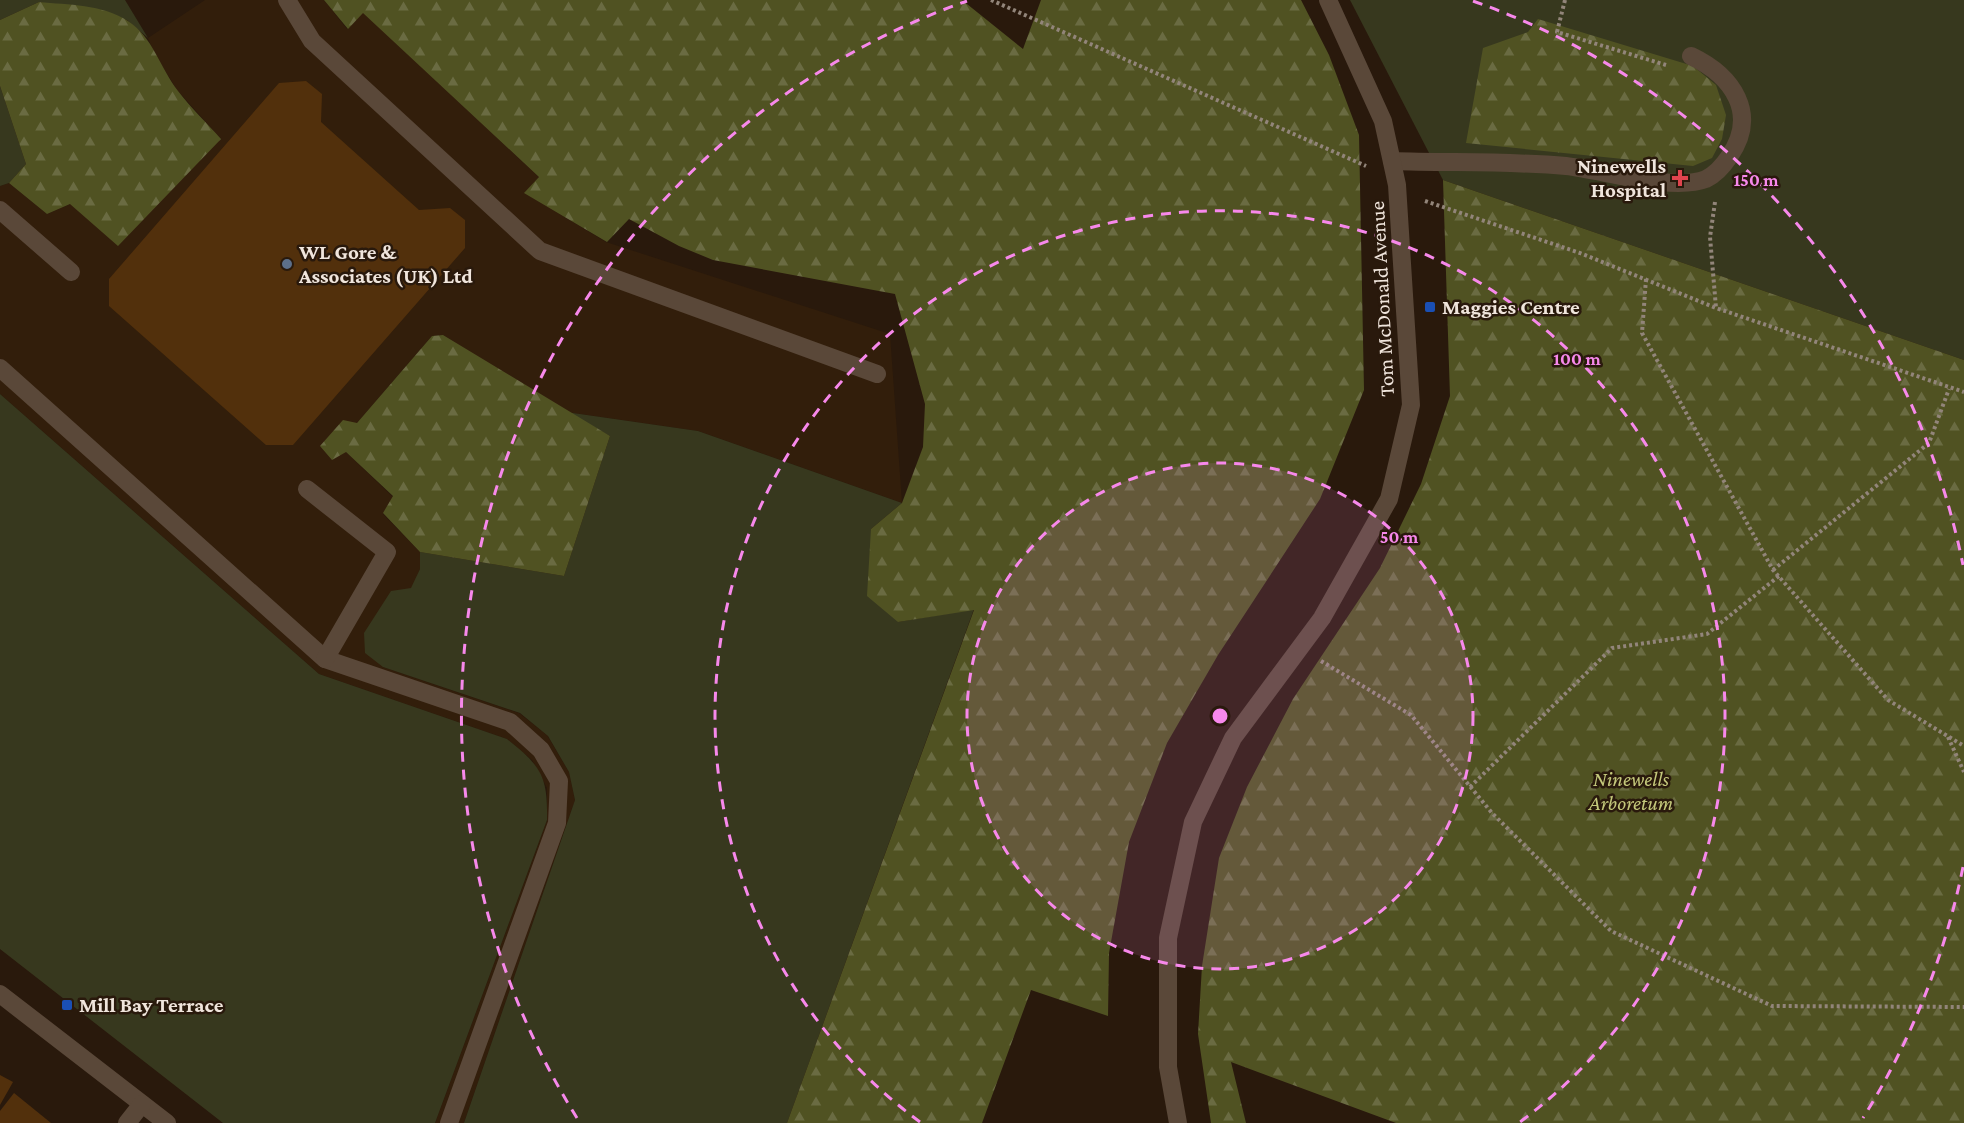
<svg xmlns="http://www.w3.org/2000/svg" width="1964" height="1123" font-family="'Crimson Pro',serif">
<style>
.built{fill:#321e0b}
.grass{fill:#37381e}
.forest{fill:url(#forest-firs)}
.building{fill:#52300c}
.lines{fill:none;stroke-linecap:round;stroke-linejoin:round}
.path{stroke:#92857a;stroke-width:4;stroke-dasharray:3 3;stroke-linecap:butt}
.minor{stroke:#5a4839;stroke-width:18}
.ring{fill:none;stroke:#f788eb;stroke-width:3;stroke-dasharray:10 8}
.health-dot{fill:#e0444e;stroke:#29190c;stroke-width:2}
.service-dot{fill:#5c6f8a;stroke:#29190c;stroke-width:2}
.transit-dot{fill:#1a4fb4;stroke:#29190c;stroke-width:2}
.labels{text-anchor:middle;stroke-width:5;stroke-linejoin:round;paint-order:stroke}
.poi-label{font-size:21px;font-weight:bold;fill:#f0e5dc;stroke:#29190c;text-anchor:start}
.street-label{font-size:21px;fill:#f0e5dc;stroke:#29190c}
.park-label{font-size:21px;font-style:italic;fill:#c4c87b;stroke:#29190c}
.centre{fill:#f788eb;stroke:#29190c;stroke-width:3}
.ring-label{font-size:18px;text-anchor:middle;font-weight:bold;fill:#f788eb;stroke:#29190c;stroke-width:5;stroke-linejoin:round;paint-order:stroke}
</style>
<defs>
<pattern id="forest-firs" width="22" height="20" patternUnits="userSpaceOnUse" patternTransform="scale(1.5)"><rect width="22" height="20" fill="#505222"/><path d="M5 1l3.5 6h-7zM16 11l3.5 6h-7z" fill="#6a6b42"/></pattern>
</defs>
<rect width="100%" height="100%" fill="#29190c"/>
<path class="built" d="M205 0H324L347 29 363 12 539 177 525 193 606 242 890 334 902 503 698 431 566 412 443 335 432 336 357 423 346 452 393 497 383 514 420 552V569L383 667 519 713 547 735 569 772 575 800 464 1123H435L547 820V788L532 760 507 739 319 674 0 394V186L9 183 47 214 221 139 177 90 154 53 148 38Z"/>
<g class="grass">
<path d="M0 0H125L148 38 127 20 39 2 0 20Z"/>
<path d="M1350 0H1964V360L1443 180Z"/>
<path d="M0 86 26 164 9 183 0 186Z"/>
<path d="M0 394 319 674 507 739C541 766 548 776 547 820L435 1123H223L0 949Z"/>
<path d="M566 412 698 431 902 503 871 529 898 622 974 609 787 1123H464L575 800 569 772 548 736 520 713 383 667 365 653 364 633 391 591 411 588 420 569V552L564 576 610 436Z"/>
</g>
<g class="forest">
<path d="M324 0H962L1023 49 1041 0H1301L1329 55 1359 135 1364 390 1320 499 1218 655 1167 743 1129 842 1109 953 1108 1016 1031 990 982 1123H787L974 610 898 622 867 596 871 529 902 503 923 447 925 404 895 294 713 260 679 246 629 219 607 242 524 193 539 177 363 13 348 29Z"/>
<path d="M39 2C68 5 102 4 128 21 153 37 160 68 178 91 191 108 207 123 221 139L118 246 70 204 47 214 9 183 26 164 0 86V20Z"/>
<path d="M1538 19 1693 66 1716 85 1726 115 1722 139 1712 158 1693 166 1466 143 1483 48 1528 32Z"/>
<path d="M1443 180 1964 360V1123H1396L1231 1062 1246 1123H1211L1198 1034 1202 966 1219 858 1247 787 1293 699 1380 568 1421 484 1450 396Z"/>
<path d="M443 335 610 436 564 576 420 552 383 513 393 496 346 452 332 460 320 446 343 420 357 423 432 336Z"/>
</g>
<g class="building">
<path d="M306 81 322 94 321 122 419 210 450 208 465 220V248L293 445H266L109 306V279L279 83Z"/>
<path d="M0 1075 13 1082 0 1105Z"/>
<path d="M14 1093 51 1123H0V1111Z"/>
</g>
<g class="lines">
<g class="path">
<path d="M991 0 1366 166"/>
<path d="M1565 0 1557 32 1666 65"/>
<path d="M1425 201 1580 253 1716 308 1964 392"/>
<path d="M1715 202 1710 237 1716 308"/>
<path d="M1646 279 1642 333 1773 570 1888 700 1964 746"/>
<path d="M1773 570 1929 443 1949 389"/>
<path d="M1321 661 1411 715 1492 813 1611 931 1772 1006 1964 1007"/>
<path d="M1948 737 1964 772"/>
<path d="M1470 787 1612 648 1707 634 1779 576"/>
</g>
<g class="minor">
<path d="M287 0 312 41 540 251 877 374"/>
<path d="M1392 161C1450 163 1509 161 1566 166 1603 170 1673 192 1706 179 1716 174 1723 166 1729 157 1759 114 1733 76 1691 56"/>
<path d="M0 210 71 272"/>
<path d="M0 368 325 659 510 722 541 750 559 781 557 823 449 1123"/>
<path d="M307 489 387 552 325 659"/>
<path d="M0 994 167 1123"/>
<path d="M127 1123 142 1104"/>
<path d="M1178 1123 1168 1067V938L1193 822 1233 738 1322 618 1389 499 1411 405 1397 185 1383 121 1328 0"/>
</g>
</g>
<circle cx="1220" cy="716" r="253" fill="#f788eb" fill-opacity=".12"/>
<g class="ring">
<circle cx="1220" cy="716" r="253"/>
<path d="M920 1122A505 505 0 1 1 1520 1122"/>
<path d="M1963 867A758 758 0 0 1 1863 1118M577 1118A758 758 0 0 1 967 1M1473 1A758 758 0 0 1 1963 565"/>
</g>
<path class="health-dot" d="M1677 169h6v6h6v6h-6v6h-6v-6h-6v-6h6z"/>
<circle class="service-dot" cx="287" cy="264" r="6"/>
<g class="transit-dot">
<rect x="1424" y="301" width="12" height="12" rx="3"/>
<rect x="61" y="999" width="12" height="12" rx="3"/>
</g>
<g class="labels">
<g class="poi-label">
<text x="1666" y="173" text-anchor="end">Ninewells<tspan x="1666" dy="24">Hospital</tspan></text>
<text x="299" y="259">WL Gore &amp;<tspan x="299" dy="24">Associates (UK) Ltd</tspan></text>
<text x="1442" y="314">Maggies Centre</text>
<text x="79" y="1012">Mill Bay Terrace</text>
</g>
<g class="street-label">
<text transform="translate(1382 299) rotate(-93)" y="7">Tom McDonald Avenue</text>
</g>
<g class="park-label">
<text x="1631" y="786">Ninewells<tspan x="1631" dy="24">Arboretum</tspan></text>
</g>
</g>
<circle cx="1220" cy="716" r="9" class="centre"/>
<g class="ring-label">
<text x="1756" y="186">150 m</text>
<text x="1577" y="365">100 m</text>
<text x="1399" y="543">50 m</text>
</g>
</svg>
